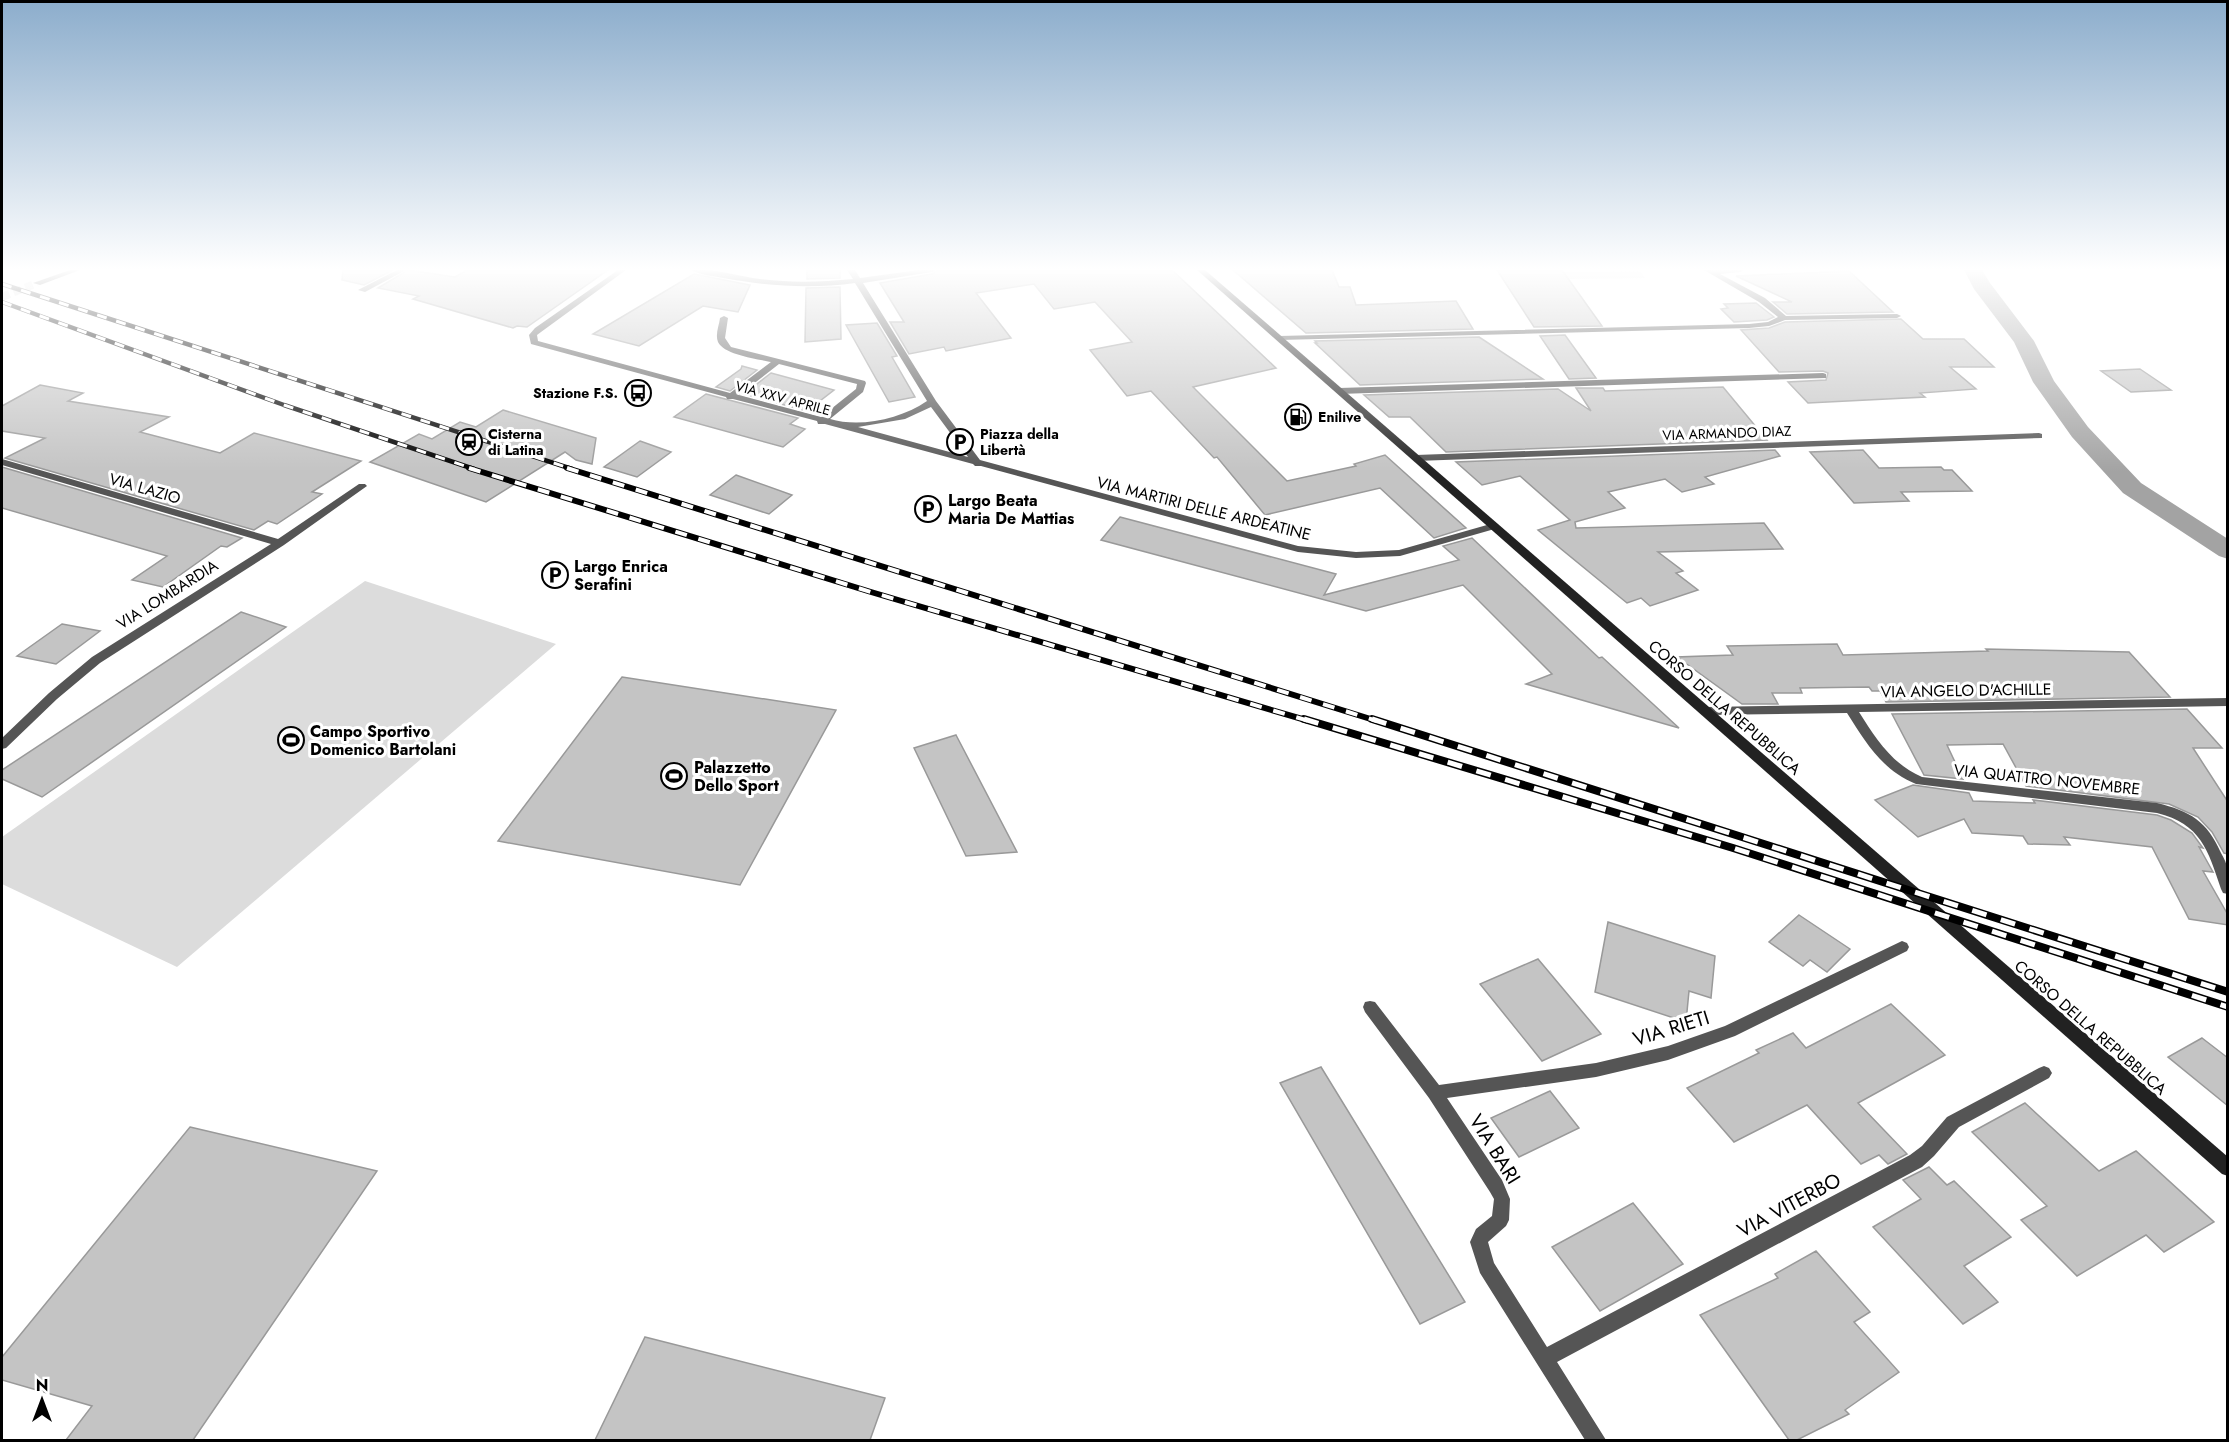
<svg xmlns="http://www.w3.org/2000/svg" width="2229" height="1442" font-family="Jost,sans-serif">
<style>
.green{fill:#dcdcdc}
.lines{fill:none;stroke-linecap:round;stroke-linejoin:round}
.canal{fill:#a3a3a3;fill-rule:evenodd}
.building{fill:#c4c4c4;stroke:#999;stroke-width:1.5}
.secondary-tunnel{stroke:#d9d9d9;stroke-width:8;stroke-dasharray:8 4.5;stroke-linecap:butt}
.street{fill:#555;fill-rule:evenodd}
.secondary{fill:#222;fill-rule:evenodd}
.rail-far2-casing{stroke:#000;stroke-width:4.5}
.rail-far1-casing{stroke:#000;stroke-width:6}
.rail-casing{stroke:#000;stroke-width:8}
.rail-far2{stroke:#fff;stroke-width:3;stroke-dasharray:10;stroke-linecap:butt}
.rail-far1{stroke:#fff;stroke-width:4;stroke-dasharray:12;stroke-linecap:butt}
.rail{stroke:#fff;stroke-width:5;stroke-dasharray:15;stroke-linecap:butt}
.labels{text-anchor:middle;stroke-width:6;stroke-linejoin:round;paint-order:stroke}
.far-poi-label{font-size:14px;font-weight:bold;fill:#000;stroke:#fff;text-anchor:start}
.far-street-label{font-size:14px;fill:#000;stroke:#fff}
.street-label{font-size:16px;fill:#000;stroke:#fff}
.poi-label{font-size:16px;font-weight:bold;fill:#000;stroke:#fff;text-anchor:start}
.near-street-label{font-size:20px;fill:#000;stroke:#fff}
</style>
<rect width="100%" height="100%" fill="#fff"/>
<g class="green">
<path d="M1640 271 1645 278 1568 279 1563 272Z"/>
<path d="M365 581 556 644 177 967 2 884V837Z"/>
</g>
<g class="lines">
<path class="canal" d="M1964 270H1982L1990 283 2034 341 2054 381 2088 427 2141 483 2228 539V559L2219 556 2123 493 2072 437 2033 382 2014 342 1974 289Z"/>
</g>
<g class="building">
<path d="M343 270H393L364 285 342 280Z"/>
<path d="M408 270 455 277 467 270H608L527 327 517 326 513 328 413 299 419 296 378 288Z"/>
<path d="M807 270H840V278L807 279Z"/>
<path d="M938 270H1172L1276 368 1193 387 1287 481 1356 466 1354 464 1385 455 1466 528 1434 538 1380 488 1265 515 1217 457 1214 458 1151 391 1127 396 1090 350 1132 342 1095 302 1054 309 1034 284 976 293 1011 338 946 351 944 347 909 354 890 322H904L880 283 932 274Z"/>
<path d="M1233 270H1332L1339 287H1350L1356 305 1456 301 1473 329 1306 333Z"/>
<path d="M1497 270H1562L1602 326 1534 327Z"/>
<path d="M1849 271 1893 312 1787 314 1773 302H1792L1736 276Z"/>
<path d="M694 274 750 285 738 312 703 306 639 346 593 334Z"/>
<path d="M840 287 841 339 805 342 806 288Z"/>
<path d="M1756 303 1774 317 1767 320 1734 322 1721 309 1728 308 1724 304Z"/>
<path d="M1901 319 1923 339H1964L1994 367H1950L1976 389 1920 393 1925 397 1808 403 1788 382 1826 380 1828 373 1823 371 1779 372 1741 330 1769 328 1785 322Z"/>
<path d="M877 323 897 356 892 357 915 397 889 402 846 325Z"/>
<path d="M1565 335 1596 378 1569 379 1540 336Z"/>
<path d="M1479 337 1543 379 1360 385 1315 343H1317L1315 341Z"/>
<path d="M742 366 757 370 730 391 716 387 741 369Z"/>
<path d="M2140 369 2171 390 2131 392 2101 371Z"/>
<path d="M771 373 834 390 807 411 744 394Z"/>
<path d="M40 385 83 393 68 401 169 417 140 432 220 453 254 433 361 461 312 492 322 494 277 524 268 521 254 530 5 458 45 438 2 431V406Z"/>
<path d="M1723 387 1767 440 1446 452 1410 417H1389L1364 395 1558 389 1591 411 1576 388H1603L1605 391Z"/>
<path d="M706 394 798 418 790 424 805 429 783 447 674 417Z"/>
<path d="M503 410 596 438 592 464 576 460 565 452 486 502 370 462 419 434 432 439 460 422 476 427Z"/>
<path d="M640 441 671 452 637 477 604 467Z"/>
<path d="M1775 450 1780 456 1705 477 1714 484 1682 492 1665 479 1608 492 1625 508 1575 522 1576 528 1764 523 1783 549 1658 552 1683 571 1676 573 1698 590 1650 606 1641 598 1627 603 1538 530 1570 520 1520 476 1482 485 1456 462Z"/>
<path d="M1863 450 1879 468 1941 467 1944 470H1952L1972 491 1901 492 1909 501 1854 503 1810 452Z"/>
<path d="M2 467 242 538 227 547 221 546 163 587 132 580 167 556 2 508Z"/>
<path d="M736 475 792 495 769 514 710 495Z"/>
<path d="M1120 517 1336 574 1324 595 1459 560 1443 546 1472 538 1599 658 1602 657 1679 728 1526 684 1552 674 1463 585 1366 611 1101 540Z"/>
<path d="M241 612 286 627 42 797 2 779V770Z"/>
<path d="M62 624 100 631 56 664 17 656Z"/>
<path d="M1837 644 1843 655 1988 651 1986 649 2129 652 2170 697 1886 702 1880 691H1872L1869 687 1800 688 1802 693H1772L1778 704H1742L1677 657 1733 655 1727 646Z"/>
<path d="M622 677 836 710 740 885 498 841Z"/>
<path d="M2187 709 2222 748H2193L2228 802V854L2224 853 2212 832 2198 817 2169 804 2026 786 2003 744 1947 745 1963 779 1924 775 1892 714Z"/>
<path d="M956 735 1017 852 966 856 914 748Z"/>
<path d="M1913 785 1969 793 1973 801 2035 803 2033 800 2157 815 2171 820 2192 833 2203 848 2199 847 2213 872 2203 871 2228 915V925L2189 919 2152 847 2064 837 2070 845 2028 844 2023 836 1972 833 1964 819 1918 837 1875 800Z"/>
<path d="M1799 915 1850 949 1827 972 1810 960 1803 966 1769 942Z"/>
<path d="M1608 922 1715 956 1711 998 1689 991 1686 1022 1595 992Z"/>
<path d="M1538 959 1601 1034 1542 1061 1480 984Z"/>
<path d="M1891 1004 1945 1055 1858 1103 1907 1154 1888 1164 1879 1155 1861 1164 1807 1105 1734 1142 1687 1088 1759 1053 1756 1050 1793 1033 1806 1048Z"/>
<path d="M2202 1038 2228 1058V1106L2168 1057Z"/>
<path d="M1321 1067 1465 1302 1420 1324 1280 1083Z"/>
<path d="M1550 1091 1579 1128 1519 1157 1491 1118Z"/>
<path d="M2025 1103 2099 1171 2136 1151 2214 1222 2164 1252 2146 1235 2077 1276 2021 1220 2047 1206 1972 1132Z"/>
<path d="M190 1127 377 1171 193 1440H66L92 1406 2 1380V1357Z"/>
<path d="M1929 1167 1947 1185 1954 1181 2011 1237 1964 1266 1998 1302 1963 1324 1873 1227 1921 1199 1903 1180Z"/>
<path d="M1633 1203 1683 1264 1600 1311 1552 1247Z"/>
<path d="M1816 1251 1870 1312 1854 1322 1899 1372 1845 1410 1849 1414 1797 1440H1789L1700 1315 1778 1278 1775 1274Z"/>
<path d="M645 1337 885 1398 870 1440H595Z"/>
</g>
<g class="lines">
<path class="secondary-tunnel" d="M2 297 37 283"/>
<g class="street">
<path d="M397 270H406L365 292 358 290Z"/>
<path d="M618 270H626L541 332 537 335 538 341 730 393 771 362C758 359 724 355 718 342 715 334 719 326 720 318L724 316 728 318 725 338 731 347 865 381 866 383 863 392 830 419C860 428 901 419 927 401L855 283C811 289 767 286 723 278 713 276 700 275 691 270 714 268 738 276 760 279 791 283 822 282 853 279L847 270H855L860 278 919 270H936L932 272 863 283 936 401 980 460 1298 546 1356 552 1399 550 1494 523 1499 526 1498 528 1400 556 1356 558 1298 552 981 466H975L973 464 825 424H818L817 421 733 399H727L726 397 531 344 529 335 535 328ZM779 364 857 384 856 389 821 417 739 395ZM931 407 968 457 858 427 905 419Z"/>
<path d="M1704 270H1744L1740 272 1720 274 1765 298 1786 316 1897 314 1901 316 1897 318 1785 320 1769 326 1749 328 1279 340 1275 338 1279 336 1749 324 1768 322 1778 317 1759 302Z"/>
<path d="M1823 373 1826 374V378L1339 394 1335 391 1339 388Z"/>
<path d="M2039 433 2042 434V438L1416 461 1411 458 1416 455Z"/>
<path d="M2 459 278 539 359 484H365L367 486 284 545 100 663 57 699 6 748 2 749V738L49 693 92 657 271 544 2 465Z"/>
<path d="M2228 698V706L1859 712C1876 739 1892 764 1922 777L2157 803C2190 811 2207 821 2221 853 2224 858 2227 864 2228 871 2228 878 2228 887 2228 894L2223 893 2221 889C2208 850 2201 824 2157 813L1916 784C1882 770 1866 743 1847 713L1705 715 1699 711 1705 707Z"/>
<path d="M1902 941 1907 943 1909 947 1907 951 1735 1036 1668 1060 1596 1077 1447 1098 1502 1180 1510 1199 1509 1220 1506 1226 1488 1242 1494 1263 1547 1347 1910 1155 1922 1146 1947 1117 2039 1068 2044 1066 2049 1068 2052 1073 2049 1078 1959 1127 1934 1156 1922 1167 1557 1362 1606 1440H1585L1480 1273 1470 1242 1476 1229 1492 1216 1494 1199 1490 1192 1429 1098 1365 1012 1363 1007 1365 1002 1370 1001 1375 1002 1439 1085 1596 1063 1668 1046 1725 1026Z"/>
</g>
<g class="secondary">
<path d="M70 270H80L40 285 33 283Z"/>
<path d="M1197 270H1205L2228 1157V1176L2222 1174Z"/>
</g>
<defs>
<g id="rail-far2">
<path d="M2 284 572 469"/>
<path d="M2 302 284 405 474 469"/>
</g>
<g id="rail-far1">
<path d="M469 468 871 592 1309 721"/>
<path d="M567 468 1377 721"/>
</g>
<g id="rail">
<path d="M1304 719 1733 848 2228 1007"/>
<path d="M1372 719 2228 992"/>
</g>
</defs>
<use href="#rail-far2" class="rail-far2-casing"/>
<use href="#rail-far1" class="rail-far1-casing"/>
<use href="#rail" class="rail-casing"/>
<use href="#rail-far2" class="rail-far2"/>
<use href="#rail-far1" class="rail-far1"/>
<use href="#rail" class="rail"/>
</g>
<linearGradient id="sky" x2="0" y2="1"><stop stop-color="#8cadcc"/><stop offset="0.57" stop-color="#fff"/><stop offset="1" stop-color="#fff" stop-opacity="0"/></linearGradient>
<rect width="2229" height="472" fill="url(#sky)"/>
<defs>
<symbol id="bus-ring" viewBox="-11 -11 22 22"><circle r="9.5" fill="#fff" stroke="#000" stroke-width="1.5"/><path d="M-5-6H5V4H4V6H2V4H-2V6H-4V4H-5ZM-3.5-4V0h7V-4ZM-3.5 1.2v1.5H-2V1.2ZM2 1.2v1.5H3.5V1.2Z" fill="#000"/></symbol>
<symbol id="fuel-ring" viewBox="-11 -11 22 22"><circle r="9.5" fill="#fff" stroke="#000" stroke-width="1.5"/><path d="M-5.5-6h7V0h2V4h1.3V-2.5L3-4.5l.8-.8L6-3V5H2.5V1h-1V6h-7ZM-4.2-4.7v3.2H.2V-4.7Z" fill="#000"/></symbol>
<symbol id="station-ring" viewBox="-11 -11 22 22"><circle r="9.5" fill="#fff" stroke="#000" stroke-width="1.5"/><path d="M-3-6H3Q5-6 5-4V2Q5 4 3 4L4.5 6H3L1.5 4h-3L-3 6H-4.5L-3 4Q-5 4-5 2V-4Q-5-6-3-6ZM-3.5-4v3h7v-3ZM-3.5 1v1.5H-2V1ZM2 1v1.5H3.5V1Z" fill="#000"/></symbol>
<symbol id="parking-ring" viewBox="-11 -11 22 22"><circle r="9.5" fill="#fff" stroke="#000" stroke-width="1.5"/><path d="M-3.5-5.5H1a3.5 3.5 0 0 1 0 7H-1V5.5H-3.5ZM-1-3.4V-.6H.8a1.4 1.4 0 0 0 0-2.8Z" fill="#000"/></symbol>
<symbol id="stadium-ring" viewBox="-11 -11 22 22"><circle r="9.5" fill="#fff" stroke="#000" stroke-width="1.5"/><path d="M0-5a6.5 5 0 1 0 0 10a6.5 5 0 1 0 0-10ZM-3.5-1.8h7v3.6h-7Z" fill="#000"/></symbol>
</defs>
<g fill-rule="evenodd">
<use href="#bus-ring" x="623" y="378" width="30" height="30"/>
<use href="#fuel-ring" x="1283" y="402" width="30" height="30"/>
<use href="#station-ring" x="454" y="427" width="30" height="30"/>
<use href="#parking-ring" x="945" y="427" width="30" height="30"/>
<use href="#parking-ring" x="913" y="494" width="30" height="30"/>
<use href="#parking-ring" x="540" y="560" width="30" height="30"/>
<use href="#stadium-ring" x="276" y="725" width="30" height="30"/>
<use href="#stadium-ring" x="659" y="761" width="30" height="30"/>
</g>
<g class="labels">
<g class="far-poi-label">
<text x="618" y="398" text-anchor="end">Stazione F.S.</text>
<text x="1318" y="422">Enilive</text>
<text x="488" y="439">Cisterna<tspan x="488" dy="16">di Latina</tspan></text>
<text x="980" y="439">Piazza della<tspan x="980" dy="16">Libertà</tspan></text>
</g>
<g class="far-street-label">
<text transform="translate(783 398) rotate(15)" y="5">VIA XXV APRILE</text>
<text transform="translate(1727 433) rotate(-2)" y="5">VIA ARMANDO DIAZ</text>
</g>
<g class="street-label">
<text transform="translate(145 488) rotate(16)" y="6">VIA LAZIO</text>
<text transform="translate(1204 508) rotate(14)" y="6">VIA MARTIRI DELLE ARDEATINE</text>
<text transform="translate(167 594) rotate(-32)" y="6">VIA LOMBARDIA</text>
<text transform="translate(1966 690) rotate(-1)" y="6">VIA ANGELO D'ACHILLE</text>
<text transform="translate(1725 707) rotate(41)" y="6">CORSO DELLA REPUBBLICA</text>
<text transform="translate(2047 779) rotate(6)" y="6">VIA QUATTRO NOVEMBRE</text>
<text transform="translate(2091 1027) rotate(41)" y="6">CORSO DELLA REPUBBLICA</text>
</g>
<g class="poi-label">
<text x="948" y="506">Largo Beata<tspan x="948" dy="18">Maria De Mattias</tspan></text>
<text x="574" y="572">Largo Enrica<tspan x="574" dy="18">Serafini</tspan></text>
<text x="310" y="737">Campo Sportivo<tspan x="310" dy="18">Domenico Bartolani</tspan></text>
<text x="694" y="773">Palazzetto<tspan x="694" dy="18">Dello Sport</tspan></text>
</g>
<g class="near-street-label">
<text transform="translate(1671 1028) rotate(-17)" y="7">VIA RIETI</text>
<text transform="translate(1495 1149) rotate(58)" y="7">VIA BARI</text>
<text transform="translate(1789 1205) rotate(-28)" y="7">VIA VITERBO</text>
</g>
</g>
<rect width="2229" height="1442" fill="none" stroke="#000000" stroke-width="6"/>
<g transform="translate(42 1400)" stroke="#ffffff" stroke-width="4.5" paint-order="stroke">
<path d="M0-4.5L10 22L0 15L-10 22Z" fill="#000000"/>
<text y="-9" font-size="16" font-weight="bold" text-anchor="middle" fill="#000000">N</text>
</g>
</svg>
